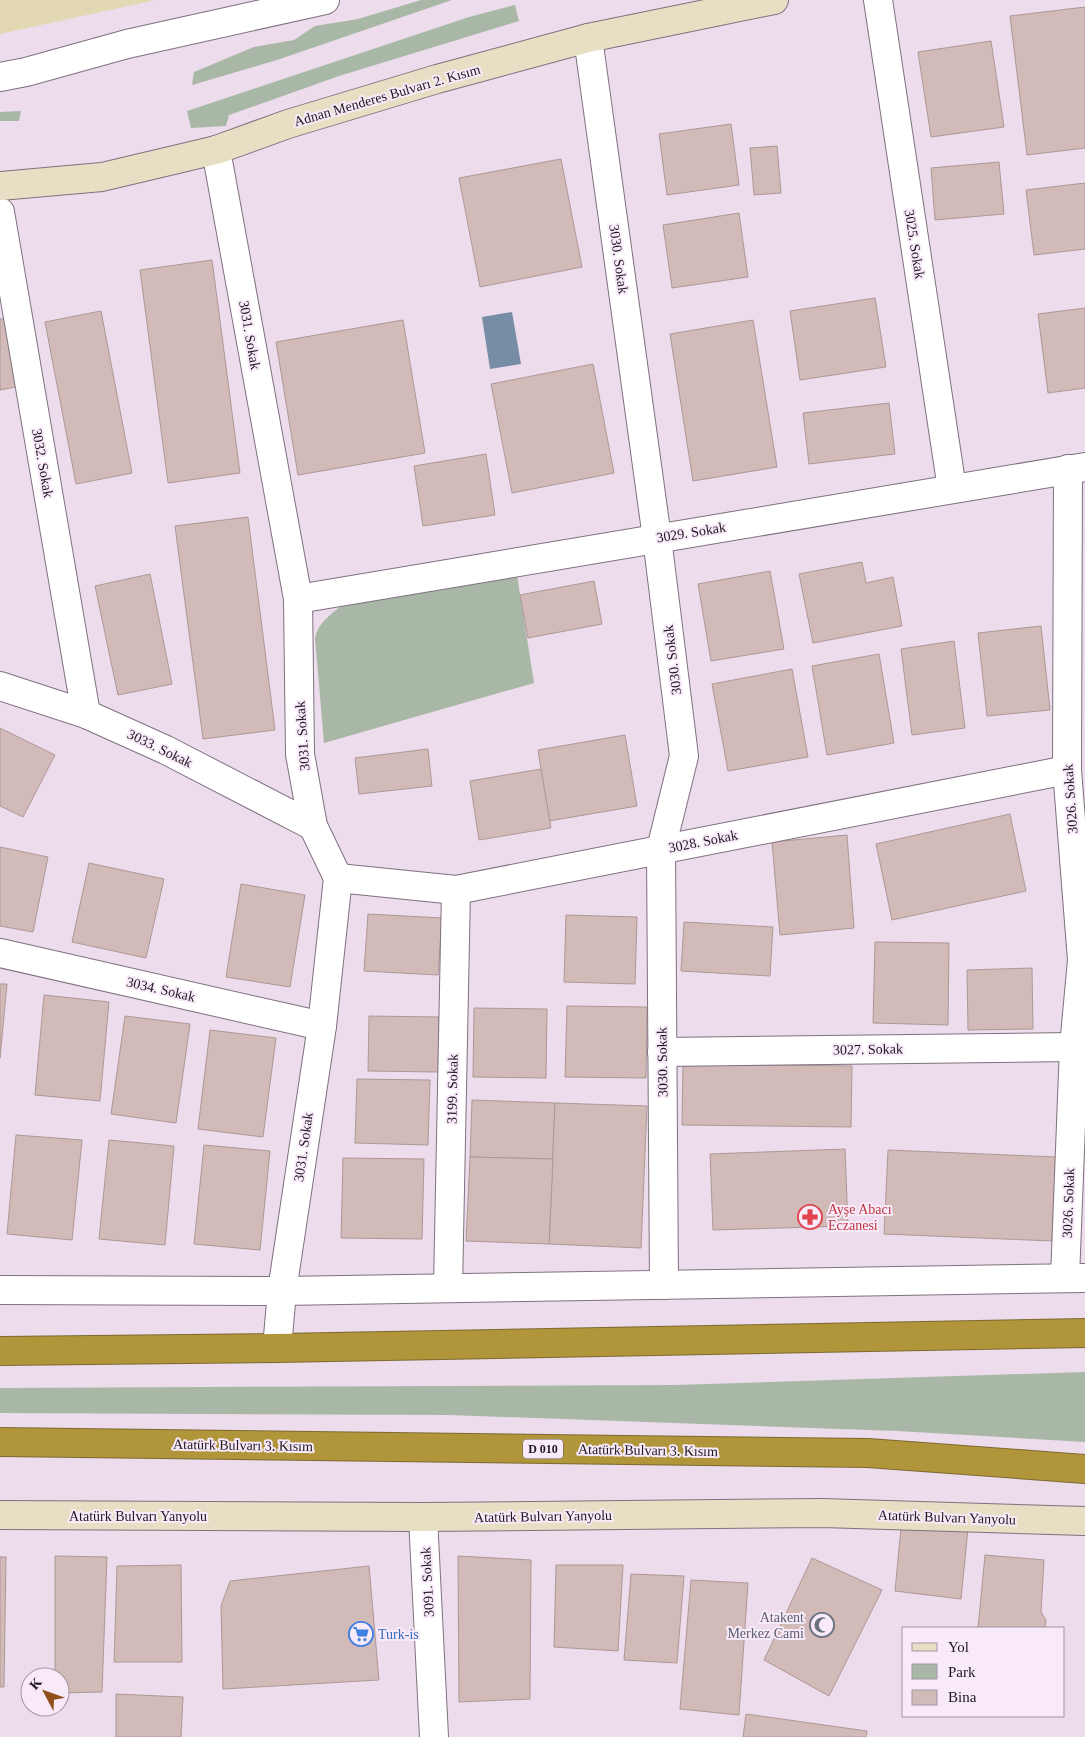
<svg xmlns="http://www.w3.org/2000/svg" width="1085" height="1737" font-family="'Times New Roman',serif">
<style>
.green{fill:#a9b8a6}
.sand{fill:#e2d9b4}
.water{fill:#778ca5}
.building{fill:#d1bab8;stroke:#ae9896}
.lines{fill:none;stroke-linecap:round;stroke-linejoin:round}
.street-casing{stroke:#7f717f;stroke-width:30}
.secondary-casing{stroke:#7f717f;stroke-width:30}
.highway-casing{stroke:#7d6931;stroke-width:30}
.street{stroke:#fff;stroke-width:28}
.secondary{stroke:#e7dfc4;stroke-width:28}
.highway{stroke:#b0953b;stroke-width:28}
.labels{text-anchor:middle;stroke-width:4;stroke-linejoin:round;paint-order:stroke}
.shield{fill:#f9eafa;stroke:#5f5760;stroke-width:1}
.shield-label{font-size:12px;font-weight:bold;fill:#1d181e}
.street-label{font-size:14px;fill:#1d181e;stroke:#f9eafa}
.health-label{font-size:14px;fill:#be3a42;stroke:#f9eafa;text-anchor:start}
.worship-label{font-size:14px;fill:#5b616d;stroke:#f9eafa;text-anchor:end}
.shop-label{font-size:14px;fill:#366cbe;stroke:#f9eafa;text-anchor:start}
</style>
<rect width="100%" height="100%" fill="#ecdcec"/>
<g class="green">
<path d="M421 0H452L277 60 192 85 194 72 254 47 294 40 315 26 358 19Z"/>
<path d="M515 5 519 21 339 76 229 115 226 126 191 128 187 111 469 17Z"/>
<path d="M21 111 19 121H0V112Z"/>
<path d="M517 575 534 683 324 743 315 638C318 623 330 615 342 605Z"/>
<path d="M1085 1372V1442L897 1431 449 1415 0 1413V1388L675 1385Z"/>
</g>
<path class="sand" d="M0 0H156L0 34Z"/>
<path class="water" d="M512 312 521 364 490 369 482 317Z"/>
<g class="building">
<path d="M1085 7V148L1027 155 1010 16Z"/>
<path d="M991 41 1004 127 931 137 918 52Z"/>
<path d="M731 124 739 185 667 195 659 134Z"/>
<path d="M777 146 781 193 754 195 750 148Z"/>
<path d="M561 159 582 267 480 287 459 178Z"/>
<path d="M999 162 1004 214 935 220 931 168Z"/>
<path d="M1085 183V249L1034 255 1026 190Z"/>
<path d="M739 213 748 277 672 288 663 225Z"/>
<path d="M212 260 240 473 168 483 140 270Z"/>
<path d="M875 298 886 367 800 380 790 311Z"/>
<path d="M1085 308V388L1048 393 1038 314Z"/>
<path d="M101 311 132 473 76 484 45 322Z"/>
<path d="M10 318 21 386 0 390V319Z"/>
<path d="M403 320 425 453 298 475 276 342Z"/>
<path d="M753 320 777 467 693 481 670 334Z"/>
<path d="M593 364 614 473 512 493 491 384Z"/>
<path d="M889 403 895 454 809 464 803 413Z"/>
<path d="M486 454 495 515 423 526 414 466Z"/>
<path d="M248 517 275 730 203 739 175 526Z"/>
<path d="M862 562 866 583 893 577 902 626 813 643 799 574Z"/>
<path d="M770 571 784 649 711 661 698 584Z"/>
<path d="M150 574 172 684 118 695 95 586Z"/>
<path d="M594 581 602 624 528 638 520 595Z"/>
<path d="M1041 626 1050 710 987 716 978 633Z"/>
<path d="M954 641 965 728 912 735 901 649Z"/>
<path d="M879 654 894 743 827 755 812 666Z"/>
<path d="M792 669 808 757 728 771 712 684Z"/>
<path d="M0 728 55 755 23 817 0 806Z"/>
<path d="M625 735 637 806 549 821 538 750Z"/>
<path d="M428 749 432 786 359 794 355 758Z"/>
<path d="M541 769 551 828 479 840 470 781Z"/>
<path d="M1010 814 1026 891 892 920 876 844Z"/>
<path d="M847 835 854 928 780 935 772 842Z"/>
<path d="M0 847 48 857 33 932 0 926Z"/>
<path d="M89 863 164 879 146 958 72 942Z"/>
<path d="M241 884 305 895 290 987 226 977Z"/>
<path d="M368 914 442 918 438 975 364 971Z"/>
<path d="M566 915 637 917 635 984 564 982Z"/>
<path d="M684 922 773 927 770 976 681 971Z"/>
<path d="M875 942 949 943 948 1025 873 1023Z"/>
<path d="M1032 968 1033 1029 968 1030 967 970Z"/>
<path d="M0 984H7L0 1058Z"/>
<path d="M44 995 109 1002 100 1101 35 1095Z"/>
<path d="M567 1006 647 1007 646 1078 565 1077Z"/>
<path d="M474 1008 547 1009 546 1078 473 1077Z"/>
<path d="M125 1016 190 1024 176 1123 111 1114Z"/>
<path d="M369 1016 439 1017 438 1072 368 1071Z"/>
<path d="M210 1030 276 1038 263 1137 198 1129Z"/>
<path d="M683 1064 852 1066 851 1127 682 1125Z"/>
<path d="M357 1079 430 1080 428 1145 355 1143Z"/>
<path d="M472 1100 555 1103 553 1159 470 1157Z"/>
<path d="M555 1103 647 1106 641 1248 549 1244Z"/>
<path d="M16 1135 82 1140 72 1240 7 1234Z"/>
<path d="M109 1140 174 1146 165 1245 99 1239Z"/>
<path d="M204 1145 270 1151 260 1250 194 1244Z"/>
<path d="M845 1149 848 1226 713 1230 710 1154Z"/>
<path d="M888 1150 1056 1157 1052 1241 884 1234Z"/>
<path d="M470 1157 553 1159 549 1244 466 1241Z"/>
<path d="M343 1158 424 1159 422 1239 341 1238Z"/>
<path d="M901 1527 968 1529 961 1599 895 1591Z"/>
<path d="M985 1555 1044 1560 1041 1612 1046 1620 1045 1628H978Z"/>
<path d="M55 1556 107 1557 102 1692 60 1693V1677H55Z"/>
<path d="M458 1556 531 1560 530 1699 459 1702Z"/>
<path d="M0 1557H6L4 1687H0Z"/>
<path d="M812 1558 882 1590 829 1696 764 1660Z"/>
<path d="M181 1565 182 1662H114L117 1566Z"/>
<path d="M556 1565H623L618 1651 554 1647Z"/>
<path d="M369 1566 379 1680 223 1689 221 1606 230 1581Z"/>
<path d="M631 1574 684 1576 677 1663 624 1660Z"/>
<path d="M691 1580 748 1583 739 1715 680 1709Z"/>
<path d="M116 1694 183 1697 181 1737H116Z"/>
<path d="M746 1714 867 1731 866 1737H743Z"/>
</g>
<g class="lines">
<defs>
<g id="street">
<path d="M878 0 952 489"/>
<path d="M588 38 657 538 684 756 661 849 664 1285"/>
<path d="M0 77 26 72 127 44 325 0"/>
<path d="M216 150 298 599 300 754 313 826 338 878 322 1026 282 1291 277 1348"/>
<path d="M0 212 86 714"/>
<path d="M298 599 1085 467"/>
<path d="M0 686 86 714 166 750 313 826"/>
<path d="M338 878 456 890 1067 770"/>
<path d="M0 953 322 1026"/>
<path d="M662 1052 1074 1047"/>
<path d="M1065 1278 1074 1047 1082 960 1067 770 1068 469"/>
<path d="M448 1288 456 890"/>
<path d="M0 1290 282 1291 1085 1278"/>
<path d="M423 1517 434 1737"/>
</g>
<g id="secondary">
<path d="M0 186 102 177 216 150 288 124 437 79 588 38 774 0"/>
<path d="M0 1515 423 1517 822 1513 1085 1521"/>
</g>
<g id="highway">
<path d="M0 1351 277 1348 1085 1333"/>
<path d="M0 1442 868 1453 1085 1469"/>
</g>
</defs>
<use href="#street" class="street-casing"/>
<use href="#secondary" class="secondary-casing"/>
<use href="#highway" class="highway-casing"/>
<use href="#street" class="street"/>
<use href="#secondary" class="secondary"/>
<use href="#highway" class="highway"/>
</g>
<defs>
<symbol id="pharmacy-ring" viewBox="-11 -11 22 22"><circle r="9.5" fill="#f9eafa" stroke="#e0444e" stroke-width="1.5"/><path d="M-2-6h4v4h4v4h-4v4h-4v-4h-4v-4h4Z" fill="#e0444e"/></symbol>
<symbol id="mosque-ring" viewBox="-11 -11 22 22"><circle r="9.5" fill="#f9eafa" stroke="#6b7280" stroke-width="1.5"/><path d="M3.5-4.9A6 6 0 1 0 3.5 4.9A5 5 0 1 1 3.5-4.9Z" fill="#6b7280"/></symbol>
<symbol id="supermarket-ring" viewBox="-11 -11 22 22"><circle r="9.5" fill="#f9eafa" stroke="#3f7fe0" stroke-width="1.5"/><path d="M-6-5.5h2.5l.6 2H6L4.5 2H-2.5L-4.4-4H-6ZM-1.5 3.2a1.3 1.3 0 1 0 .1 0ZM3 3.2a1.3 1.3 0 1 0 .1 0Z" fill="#3f7fe0"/></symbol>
</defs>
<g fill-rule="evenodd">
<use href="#pharmacy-ring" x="796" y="1203" width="28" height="28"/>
<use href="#mosque-ring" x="808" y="1611" width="28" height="28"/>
<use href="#supermarket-ring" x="347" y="1620" width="28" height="28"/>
</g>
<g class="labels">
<rect class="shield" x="523" y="1439.5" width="40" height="19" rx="4"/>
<g class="shield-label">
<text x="543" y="1453">D 010</text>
</g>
<g class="street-label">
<text transform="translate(387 95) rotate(-16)" y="5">Adnan Menderes Bulvarı 2. Kısım</text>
<text transform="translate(915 244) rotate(81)" y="5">3025. Sokak</text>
<text transform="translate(619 259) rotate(82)" y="5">3030. Sokak</text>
<text transform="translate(250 335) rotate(80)" y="5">3031. Sokak</text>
<text transform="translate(43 463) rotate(80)" y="5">3032. Sokak</text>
<text transform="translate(691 532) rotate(-9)" y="5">3029. Sokak</text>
<text transform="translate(672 660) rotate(-97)" y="5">3030. Sokak</text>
<text transform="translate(302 736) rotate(-94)" y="5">3031. Sokak</text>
<text transform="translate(160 748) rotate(26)" y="5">3033. Sokak</text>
<text transform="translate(1070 799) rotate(-94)" y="5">3026. Sokak</text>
<text transform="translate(703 841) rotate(-11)" y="5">3028. Sokak</text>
<text transform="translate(161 989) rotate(13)" y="5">3034. Sokak</text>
<text transform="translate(868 1049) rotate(-1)" y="5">3027. Sokak</text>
<text transform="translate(662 1062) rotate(-91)" y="5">3030. Sokak</text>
<text transform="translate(452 1089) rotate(-89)" y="5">3199. Sokak</text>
<text transform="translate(303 1147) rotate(-82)" y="5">3031. Sokak</text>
<text transform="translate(1068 1203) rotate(-88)" y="5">3026. Sokak</text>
<text transform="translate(243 1445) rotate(1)" y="5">Atatürk Bulvarı 3. Kısım</text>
<text transform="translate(648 1450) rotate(1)" y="5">Atatürk Bulvarı 3. Kısım</text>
<text x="138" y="1521">Atatürk Bulvarı Yanyolu</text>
<text transform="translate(543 1516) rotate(-1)" y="5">Atatürk Bulvarı Yanyolu</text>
<text transform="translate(947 1517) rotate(2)" y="5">Atatürk Bulvarı Yanyolu</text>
<text transform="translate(427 1582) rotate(-93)" y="5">3091. Sokak</text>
</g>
<g class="health-label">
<text x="828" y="1214">Ayşe Abacı<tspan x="828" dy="16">Eczanesi</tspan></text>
</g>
<g class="worship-label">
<text x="804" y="1622">Atakent<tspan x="804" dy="16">Merkez Cami</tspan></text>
</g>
<g class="shop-label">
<text x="378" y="1639">Turk-is</text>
</g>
</g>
<rect x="902" y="1627" width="162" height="90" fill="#f9eafa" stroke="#a196a2"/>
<rect x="912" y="1643" width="25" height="8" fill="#e7dfc4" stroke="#a196a2"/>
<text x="948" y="1652" font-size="15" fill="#1d181e">Yol</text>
<rect x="912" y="1664" width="25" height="15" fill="#a9b8a6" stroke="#a196a2"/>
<text x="948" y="1677" font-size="15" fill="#1d181e">Park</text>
<rect x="912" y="1690" width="25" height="15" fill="#d1bab8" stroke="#a196a2"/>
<text x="948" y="1702" font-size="15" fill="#1d181e">Bina</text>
<g transform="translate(45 1692) rotate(311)"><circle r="24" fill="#f9eafa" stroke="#a196a2"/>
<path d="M0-4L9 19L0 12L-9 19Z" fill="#92501d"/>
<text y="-8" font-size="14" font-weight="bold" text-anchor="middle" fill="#1d181e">K</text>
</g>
</svg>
